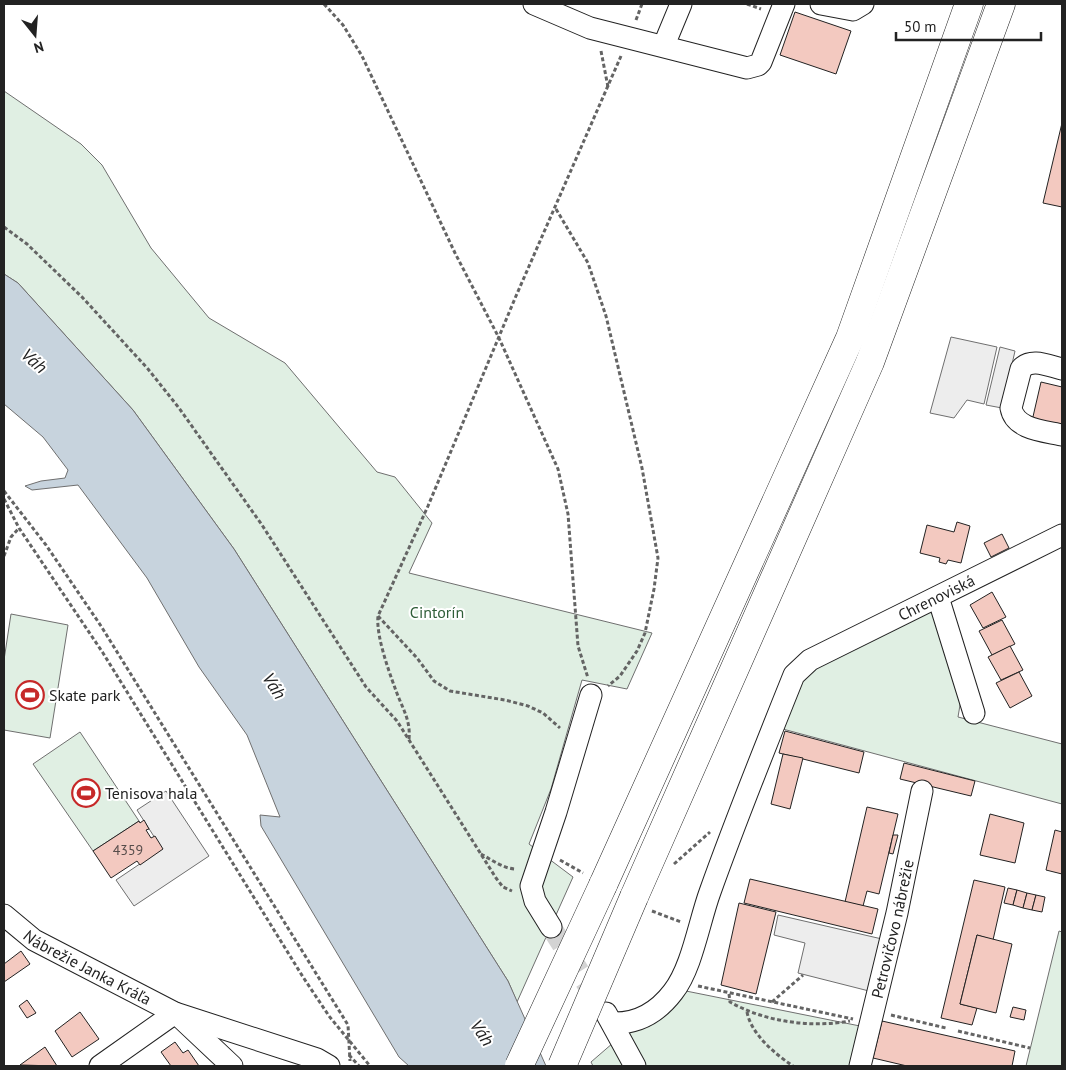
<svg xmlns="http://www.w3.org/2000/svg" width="1066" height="1070" font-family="'PT Sans',sans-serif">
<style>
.green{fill:#e0efe3;stroke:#6f6f6f}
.parking{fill:#ededed;stroke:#6f6f6f}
.water{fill:#c7d3dd;stroke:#6f6f6f}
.building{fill:#f3c9c0;stroke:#222}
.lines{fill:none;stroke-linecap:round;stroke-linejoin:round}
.minor-tunnel{stroke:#d3d3d3;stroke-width:21;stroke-dasharray:21 11;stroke-linecap:butt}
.minor-casing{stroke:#222;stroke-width:23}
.major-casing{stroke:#222;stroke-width:29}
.path{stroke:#646464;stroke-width:3;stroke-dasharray:4 2.5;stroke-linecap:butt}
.minor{stroke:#fff;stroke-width:21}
.major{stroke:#fff;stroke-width:28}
.major-bridge-casing{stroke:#222;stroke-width:29;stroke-linecap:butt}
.major-bridge{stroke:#fff;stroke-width:28}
.labels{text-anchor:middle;stroke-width:4;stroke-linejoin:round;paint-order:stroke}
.number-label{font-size:14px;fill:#564c4a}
.street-label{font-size:16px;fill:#222;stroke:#fff}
.park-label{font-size:16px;fill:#2f5e38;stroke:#fff}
.poi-label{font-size:16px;fill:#222;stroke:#fff;text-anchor:start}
.water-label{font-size:18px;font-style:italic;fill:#222;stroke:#fff}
</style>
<rect width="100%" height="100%" fill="#fff"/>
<g class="green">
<path d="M4 91 81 144 102 165 151 248 209 318 285 363 377 472 395 477 432 523 409 573 652 633 627 689 582 680 551 789 529 844 573 877 517 1002 508 981 234 549 133 410 18 283 4 274Z"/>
<path d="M928 612 936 614 961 699 958 717 1062 744V804L779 728 799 676Z"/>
<path d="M11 614 68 625 50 738 4 730V660Z"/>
<path d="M80 732 139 821 93 851 33 764Z"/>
<path d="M1059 931 1062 932V1066H1026Z"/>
<path d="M681 990 860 1026 851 1066H593L591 1062 628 1030Z"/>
</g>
<g class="parking">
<path d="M951 337 997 347 984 404 967 400 954 418 930 413Z"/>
<path d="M1000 347 1015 351 1002 408 986 405Z"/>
<path d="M166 791 209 856 134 906 116 880 162 849 137 810Z"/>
<path d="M778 915 882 939 869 991 798 973 805 943 774 935Z"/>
</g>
<path class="water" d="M4 274 18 283 133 410 234 549 508 981 546 1066H409L399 1057 261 826 260 815 280 817 247 735 199 667 147 578 78 485 32 490 25 486 41 481 65 478 68 470 43 437 4 404Z"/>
<g class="building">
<path d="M795 12 851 31 836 74 780 55Z"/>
<path d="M1062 123V207L1043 203Z"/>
<path d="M1041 382 1062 387V428L1032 421Z"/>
<path d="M957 522 970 526 961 563 948 560 946 564 939 562 940 558 920 553 927 525 954 532Z"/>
<path d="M1002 534 1009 548 991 557 984 543Z"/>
<path d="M992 592 1006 617 983 628 970 605Z"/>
<path d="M1002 620 1015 644 992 655 979 631Z"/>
<path d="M1010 646 1023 670 1001 680 988 657Z"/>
<path d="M1019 672 1032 696 1010 708 996 683Z"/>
<path d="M785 731 864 752 859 773 779 753Z"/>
<path d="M783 754 803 758 790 809 771 804Z"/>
<path d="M904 763 975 781 971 796 900 779Z"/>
<path d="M867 807 898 814 879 894 867 891 863 906 845 902Z"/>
<path d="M990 814 1024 823 1015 863 980 855Z"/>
<path d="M144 820 149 829 146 830 151 838 155 836 163 849 140 865 137 861 111 878 93 851 139 821 140 823Z"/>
<path d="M1055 830 1062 832V874L1046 870Z"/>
<path d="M893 835H898L893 854 889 853Z"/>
<path d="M750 879 878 909 872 934 744 903Z"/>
<path d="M974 880 1005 887 993 940 977 935 960 1004 977 1008 972 1025 941 1018Z"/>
<path d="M1008 888 1017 890 1013 905 1004 903Z"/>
<path d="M1017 890 1027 893 1023 908 1013 905Z"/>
<path d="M1027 893 1036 895 1032 910 1023 908Z"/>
<path d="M1036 895 1045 897 1042 912 1032 910Z"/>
<path d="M739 903 776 912 756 994 721 985Z"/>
<path d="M977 935 1012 944 996 1013 960 1004Z"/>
<path d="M21 951 30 964 4 982V964Z"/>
<path d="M27 1000 36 1013 27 1018 19 1006Z"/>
<path d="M1013 1007 1026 1010 1024 1020 1010 1017Z"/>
<path d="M80 1012 99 1039 72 1057 55 1031Z"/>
<path d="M882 1021 1015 1051 1012 1066H907L873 1058Z"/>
<path d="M175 1042 183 1053 188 1050 199 1066H171L161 1052Z"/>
<path d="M45 1047 57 1066 20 1065Z"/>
</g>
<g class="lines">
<path class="minor-tunnel" d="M551 927 599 1003"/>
<defs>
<g id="minor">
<path d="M534 4 590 28 747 68 758 65 761 62 784 4"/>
<path d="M821 4 853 10 863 4"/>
<path d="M664 45 681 4"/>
<path d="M1062 369C1049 366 1031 357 1021 369L1011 408C1015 430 1045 431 1062 435"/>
<path d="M938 597 974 713"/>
<path id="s1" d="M4 915 34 940 175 1013 317 1059 329 1066"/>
<path d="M551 927 535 901 531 886 556 812 591 695"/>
<path d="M606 1013 635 1066"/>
<path d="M181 1018 232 1066"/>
<path id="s2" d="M612 1023C637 1024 657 1013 673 992 692 968 699 922 710 892 736 819 765 747 794 675L810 660 1062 535"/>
<path d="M100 1066 175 1013"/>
<path id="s3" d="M860 1066 897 913 922 791"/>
</g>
<g id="major">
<path d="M603 885 850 338 969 4"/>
<path d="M634 897 870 362 1001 4"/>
</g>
</defs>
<use href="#minor" class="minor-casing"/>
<use href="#major" class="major-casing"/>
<g class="path">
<path d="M324 4 343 25 362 56 455 253 499 338 558 469 568 514 578 646 588 678"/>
<path d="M747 4 761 9"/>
<path d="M636 20 642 4"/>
<path d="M601 51 608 87"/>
<path d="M556 209 588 263 606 316 642 468 658 558 654 589 645 633 637 651 620 676 608 686"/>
<path d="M4 227 27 244 82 297 148 369 179 408 262 525 366 687 397 721 496 878 503 887 512 891"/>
<path d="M4 491 46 545 101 626 348 1025 350 1061"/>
<path d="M4 499 19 528 103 653 303 977 329 1016 370 1066"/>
<path d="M4 556 11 537 19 528"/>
<path d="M378 616 417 658 434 681 450 691 505 700 528 706 543 713 560 728"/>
<path d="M409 739C411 719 401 706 395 688 388 669 376 635 378 616L428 506 516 296 621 56"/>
<path d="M481 854C492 860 504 869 516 869"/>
<path d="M560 860 583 873"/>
<path d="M674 864 710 832"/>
<path d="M652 911 681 922"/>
<path d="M698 986 853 1019"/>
<path d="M729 994 730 1002C765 1022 811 1028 850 1021"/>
<path d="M772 1002 803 975"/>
<path d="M747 1012C751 1034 775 1054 793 1066"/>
<path d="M891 1015 946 1028"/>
<path d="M958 1031 1030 1048"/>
<path d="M349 1055 359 1066"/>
</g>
<use href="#minor" class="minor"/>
<use href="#major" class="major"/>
<defs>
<g id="major-bridge">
<path d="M519 1066 603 885"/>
<path d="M562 1066 634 897"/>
</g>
</defs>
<use href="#major-bridge" class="major-bridge-casing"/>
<use href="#major-bridge" class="major-bridge"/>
</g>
<defs>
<symbol id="stadium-ring" viewBox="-11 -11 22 22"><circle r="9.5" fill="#fff" stroke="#c62828" stroke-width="1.5"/><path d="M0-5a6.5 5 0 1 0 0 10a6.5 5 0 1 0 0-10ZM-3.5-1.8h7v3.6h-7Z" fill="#c62828"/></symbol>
</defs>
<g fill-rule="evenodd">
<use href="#stadium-ring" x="14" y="679" width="32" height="32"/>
<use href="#stadium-ring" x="70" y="777" width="32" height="32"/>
</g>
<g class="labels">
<g class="number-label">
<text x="128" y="855">4359</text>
</g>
<g class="street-label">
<text dy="6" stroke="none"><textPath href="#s2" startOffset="574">Chrenoviská</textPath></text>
<text dy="6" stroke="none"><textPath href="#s3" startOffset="141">Petrovičovo nábrežie</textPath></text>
<text dy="6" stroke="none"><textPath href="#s1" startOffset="99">Nábrežie Janka Kráľa</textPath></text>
</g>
<g class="park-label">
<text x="437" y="618">Cintorín</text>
</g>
<g class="poi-label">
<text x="49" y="701">Skate park</text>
<text x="105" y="799">Tenisova hala</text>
</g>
<g class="water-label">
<text transform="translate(34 361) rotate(41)" y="6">Váh</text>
<text transform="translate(274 686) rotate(57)" y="6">Váh</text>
<text transform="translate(482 1033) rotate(56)" y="6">Váh</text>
</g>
</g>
<rect width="1066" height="1070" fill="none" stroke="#222222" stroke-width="10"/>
<g transform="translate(35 35) rotate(163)" stroke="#ffffff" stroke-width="4" paint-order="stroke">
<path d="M0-4L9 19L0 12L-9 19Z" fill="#222222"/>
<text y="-8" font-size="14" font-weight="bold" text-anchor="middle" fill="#222222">N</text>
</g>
<path d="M896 32v8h145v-8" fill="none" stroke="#222222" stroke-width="2.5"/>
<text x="904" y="32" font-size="15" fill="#222222" stroke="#ffffff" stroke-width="4" paint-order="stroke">50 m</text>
</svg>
